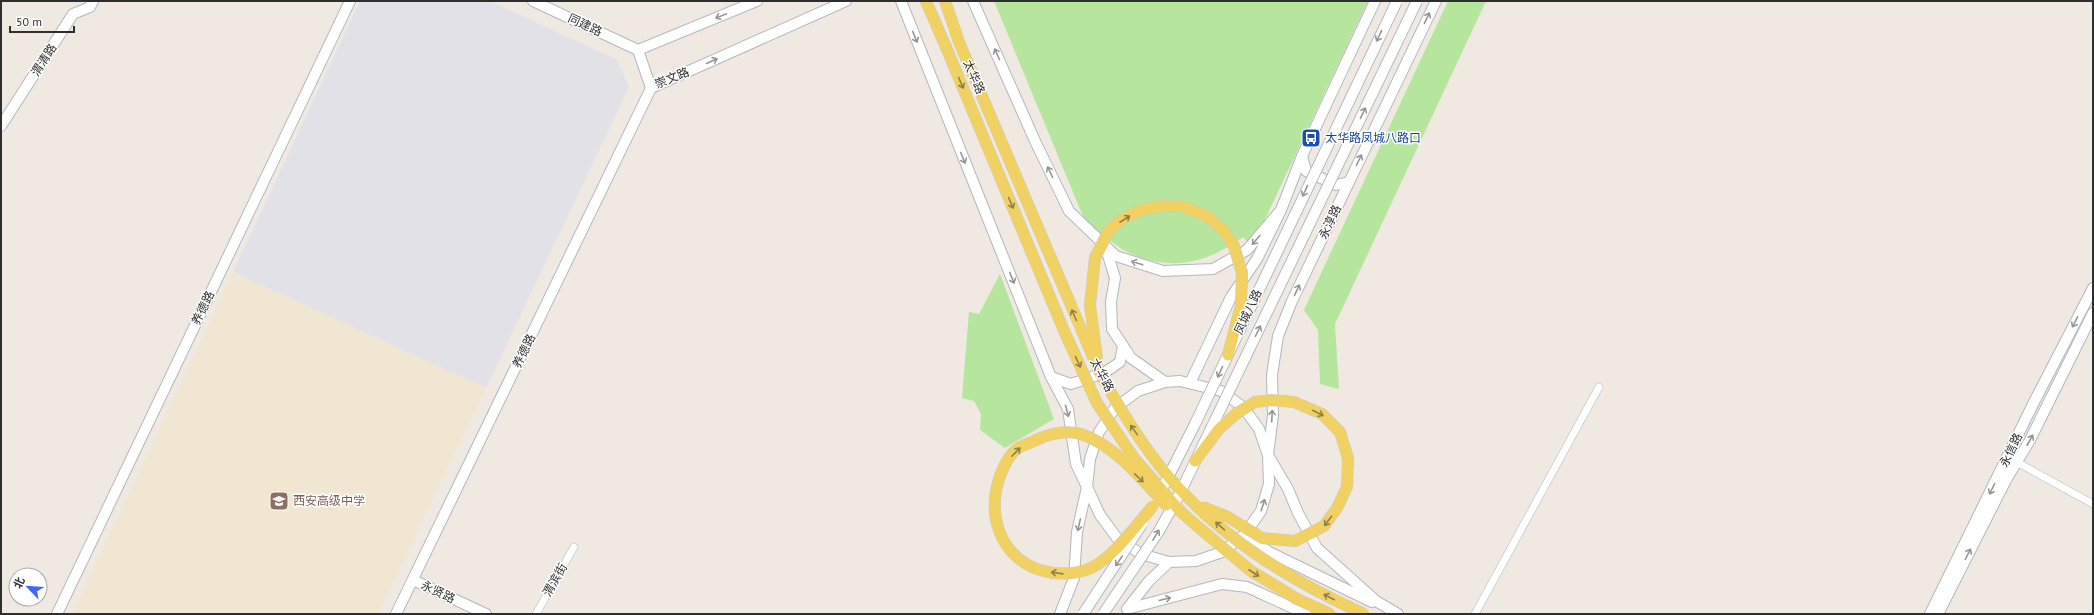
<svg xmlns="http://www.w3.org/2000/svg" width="2094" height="615" font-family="'PT Sans','Noto Sans SC',sans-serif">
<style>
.industrial{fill:#e3e1e8}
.education{fill:#f0e6d1}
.green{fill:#b6e59e}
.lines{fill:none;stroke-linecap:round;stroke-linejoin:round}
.street-casing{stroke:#b4b7c1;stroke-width:8}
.secondary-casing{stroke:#b4b7c1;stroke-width:12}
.primary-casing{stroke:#c9c9c9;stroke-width:12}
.street{stroke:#fff;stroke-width:7}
.secondary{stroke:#fff;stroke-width:10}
.primary{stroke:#f2d163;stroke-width:11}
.secondary-bridge-casing{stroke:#b4b7c1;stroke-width:12;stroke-linecap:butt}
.primary-bridge-casing{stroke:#c9c9c9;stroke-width:12;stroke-linecap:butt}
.secondary-bridge{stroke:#fff;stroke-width:10}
.primary-bridge{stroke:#f2d163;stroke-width:11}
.oneway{stroke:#969696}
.oneway2{stroke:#908048}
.labels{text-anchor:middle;stroke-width:3;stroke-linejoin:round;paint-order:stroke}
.street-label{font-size:12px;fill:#2e2e2e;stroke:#fff}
.transit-label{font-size:12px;fill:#164399;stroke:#fff;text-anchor:start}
.education-label{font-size:12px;fill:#785e54;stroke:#fff;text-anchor:start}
</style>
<rect width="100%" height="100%" fill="#efe9e1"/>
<path class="industrial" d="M360 1H490L617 60 629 87 486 388 233 272Z"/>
<path class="education" d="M233 272 486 388 378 614H72Z"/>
<g class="green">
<path d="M994 1H1368L1252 247 1243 237C1206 264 1170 272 1127 252 1119 248 1111 241 1104 236L1102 238 1087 226Z"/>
<path d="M1448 1H1486L1335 324 1339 389 1320 384 1318 330 1304 310Z"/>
<path d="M1000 274 1054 419 1005 448 980 430 981 414 974 401 962 398 969 312 979 314Z"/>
</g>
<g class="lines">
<defs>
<g id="street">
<path d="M2013 460 2093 504"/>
<path d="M536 614 574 547"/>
<path d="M1475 614 1599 387"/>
</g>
<g id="secondary">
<path d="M533 1 638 50"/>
<path d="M901 1 1051 377 1068 409 1076 464 1087 487 1100 515 1117 538 1141 554 1169 562 1196 561 1222 552 1244 535 1261 511 1269 484 1268 455 1259 429 1243 407 1221 391 1180 381 1165 382 1138 391 1115 408 1099 432 1090 459 1087 487 1077 532 1074 578 1060 614"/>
<path d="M973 1 1035 141 1069 211 1116 256 1163 271 1213 269 1247 250 1281 210"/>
<path d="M651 88 846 1"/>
<path d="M651 88 638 50 757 1"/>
<path d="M1 126 73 14 90 7 93 1"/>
<path d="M1302 156 1306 171 1336 185 1349 182"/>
<path d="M1103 248 1108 255 1115 278 1111 302 1112 329 1131 358 1165 382"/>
<path d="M1051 377 1071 384 1104 373 1120 362 1123 346"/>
<path d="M1190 383 1231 297 1257 259 1281 210 1302 156 1375 1"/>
<path d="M1244 535 1269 552 1372 602"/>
<path d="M413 580 486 614"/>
<path d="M1127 609 1222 584 1247 587 1306 614"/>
<path d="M1127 609 1149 581 1169 562"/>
<path d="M57 614 350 1"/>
<path d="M396 614 651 88"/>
<path d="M1398 614 1376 601 1317 548 1298 513 1288 489 1268 455 1273 415 1272 375 1278 336 1292 301 1436 1"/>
<path d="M1930 614 2034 402 2093 288"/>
<path d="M1938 614 2006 480 2030 440 2093 313"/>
</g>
<g id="primary">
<path d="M926 1 946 47"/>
<path d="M945 1 959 42"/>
</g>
</defs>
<use href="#street" class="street-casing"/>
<use href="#secondary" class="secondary-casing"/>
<use href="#primary" class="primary-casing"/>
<use href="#street" class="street"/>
<use href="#secondary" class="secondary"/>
<use href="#primary" class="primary"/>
<defs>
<g id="secondary-bridge">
<path d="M1158 497 1194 426 1397 1"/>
<path d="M1083 614 1142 524"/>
<path d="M1103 614 1159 531 1179 495 1417 1"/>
</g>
<g id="primary-bridge">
<path d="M959 42 1099 371C1118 406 1138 439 1163 470 1216 535 1288 579 1364 614"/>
<path d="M946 47 1065 333 1097 403 1134 458 1181 512 1203 531 1251 571 1297 599 1330 614"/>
<path d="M1097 359 1090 305 1095 258 1109 230 1126 217 1144 209 1163 206H1181L1207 216 1224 231 1234 246 1242 273 1241 305 1228 355"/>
<path d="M1195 461 1219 429 1237 413 1255 402 1271 400 1294 402 1322 414 1340 432 1348 458 1347 487 1337 508 1324 526 1295 541 1262 538 1228 517 1203 507"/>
<path d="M1153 506C1137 524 1113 558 1091 568 1079 574 1066 574 1053 573 1002 566 983 515 1002 471 1005 464 1011 453 1017 449 1023 445 1030 443 1036 440 1049 434 1066 430 1081 434 1115 445 1142 480 1166 505"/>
</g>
</defs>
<use href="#secondary-bridge" class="secondary-bridge-casing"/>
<use href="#primary-bridge" class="primary-bridge-casing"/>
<use href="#secondary-bridge" class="secondary-bridge"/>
<use href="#primary-bridge" class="primary-bridge"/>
</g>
<defs><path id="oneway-shaft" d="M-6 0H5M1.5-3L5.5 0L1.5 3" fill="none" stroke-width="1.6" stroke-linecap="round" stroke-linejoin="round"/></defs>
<g class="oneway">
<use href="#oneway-shaft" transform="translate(721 16) rotate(158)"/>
<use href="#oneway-shaft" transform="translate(1427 18) rotate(-64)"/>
<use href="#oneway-shaft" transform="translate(1379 36) rotate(116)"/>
<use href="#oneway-shaft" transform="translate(915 37) rotate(68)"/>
<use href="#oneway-shaft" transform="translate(997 54) rotate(-114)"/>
<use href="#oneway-shaft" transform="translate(712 61) rotate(-24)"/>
<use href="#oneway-shaft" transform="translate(1363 113) rotate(-64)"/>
<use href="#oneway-shaft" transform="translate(963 158) rotate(68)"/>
<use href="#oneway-shaft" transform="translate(1359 160) rotate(-64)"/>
<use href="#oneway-shaft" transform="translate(1050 172) rotate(-116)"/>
<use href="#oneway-shaft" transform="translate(1305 191) rotate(115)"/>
<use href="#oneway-shaft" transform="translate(1256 240) rotate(130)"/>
<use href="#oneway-shaft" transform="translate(1137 263) rotate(-162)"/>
<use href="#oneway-shaft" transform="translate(1012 278) rotate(68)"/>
<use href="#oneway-shaft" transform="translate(1297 290) rotate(-65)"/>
<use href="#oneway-shaft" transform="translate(2075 322) rotate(117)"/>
<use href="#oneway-shaft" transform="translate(1258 331) rotate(-64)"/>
<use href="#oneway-shaft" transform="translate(1220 372) rotate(115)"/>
<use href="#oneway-shaft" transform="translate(1067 411) rotate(75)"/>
<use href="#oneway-shaft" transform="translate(1272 416) rotate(-87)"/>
<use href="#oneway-shaft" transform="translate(2030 440) rotate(-61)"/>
<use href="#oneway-shaft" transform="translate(1992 489) rotate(116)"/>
<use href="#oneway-shaft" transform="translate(1263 505) rotate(-72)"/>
<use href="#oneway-shaft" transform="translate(1079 525) rotate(103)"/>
<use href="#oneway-shaft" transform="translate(1156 535) rotate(-58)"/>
<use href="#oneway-shaft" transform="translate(1968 554) rotate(-63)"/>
<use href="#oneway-shaft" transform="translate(1119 561) rotate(124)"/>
<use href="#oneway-shaft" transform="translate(1165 599) rotate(-14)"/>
</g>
<g class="oneway2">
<use href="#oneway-shaft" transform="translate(961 83) rotate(67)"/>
<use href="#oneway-shaft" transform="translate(1011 203) rotate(67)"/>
<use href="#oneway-shaft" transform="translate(1125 219) rotate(-33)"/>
<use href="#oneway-shaft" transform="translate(1074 315) rotate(-114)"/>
<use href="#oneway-shaft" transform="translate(1078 362) rotate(65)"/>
<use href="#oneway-shaft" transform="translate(1318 413) rotate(27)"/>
<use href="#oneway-shaft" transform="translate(1134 430) rotate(-126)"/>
<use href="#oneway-shaft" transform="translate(1016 452) rotate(-45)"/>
<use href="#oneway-shaft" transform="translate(1139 478) rotate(44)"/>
<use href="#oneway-shaft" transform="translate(1328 521) rotate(127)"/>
<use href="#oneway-shaft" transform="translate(1220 526) rotate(-139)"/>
<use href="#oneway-shaft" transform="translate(1057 573) rotate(-172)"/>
<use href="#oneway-shaft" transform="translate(1254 573) rotate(33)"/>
<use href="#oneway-shaft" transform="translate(1329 597) rotate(-153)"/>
</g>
<defs>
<symbol id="bus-square" viewBox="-11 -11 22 22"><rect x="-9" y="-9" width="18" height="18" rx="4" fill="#1a4fb4" stroke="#fff"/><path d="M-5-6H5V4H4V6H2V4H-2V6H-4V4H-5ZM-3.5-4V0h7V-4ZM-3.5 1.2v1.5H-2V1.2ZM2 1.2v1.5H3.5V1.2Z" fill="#fff"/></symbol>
<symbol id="school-square" viewBox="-11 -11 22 22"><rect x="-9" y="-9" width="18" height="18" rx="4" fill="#8d6e63" stroke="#fff"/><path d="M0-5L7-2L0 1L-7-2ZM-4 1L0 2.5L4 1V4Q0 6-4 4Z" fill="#fff"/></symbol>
</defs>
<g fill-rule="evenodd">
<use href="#bus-square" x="1300" y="127" width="22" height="22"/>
<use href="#school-square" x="268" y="490" width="22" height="22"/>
</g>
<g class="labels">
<g class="street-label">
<text transform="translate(585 25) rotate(25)" y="4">同建路</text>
<text transform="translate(44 60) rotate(-57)" y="4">渭清路</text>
<text transform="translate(974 77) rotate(67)" y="4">太华路</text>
<text transform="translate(672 78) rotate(-22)" y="4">崇文路</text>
<text transform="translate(1330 222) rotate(-65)" y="4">永淳路</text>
<text transform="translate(203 308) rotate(-64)" y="4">养德路</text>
<text transform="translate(1248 312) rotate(-65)" y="4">凤城八路</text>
<text transform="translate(524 351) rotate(-64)" y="4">养德路</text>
<text transform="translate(1102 375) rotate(62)" y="4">太华路</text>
<text transform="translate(2011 450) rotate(-64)" y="4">永信路</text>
<text transform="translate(555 580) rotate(-60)" y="4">渭滨街</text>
<text transform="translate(438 592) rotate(25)" y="4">永贤路</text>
</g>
<g class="transit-label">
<text x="1325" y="142">太华路凤城八路口</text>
</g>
<g class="education-label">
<text x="293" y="505">西安高级中学</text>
</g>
</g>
<rect width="2094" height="615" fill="none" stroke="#2e2e2e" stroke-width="4"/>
<g transform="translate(28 587) rotate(295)"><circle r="19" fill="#ffffff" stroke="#ababab"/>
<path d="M0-3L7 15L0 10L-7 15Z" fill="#4264fb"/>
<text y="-6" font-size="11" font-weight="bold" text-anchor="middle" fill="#2e2e2e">北</text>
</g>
<path d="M10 26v6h64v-6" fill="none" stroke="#2e2e2e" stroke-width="2"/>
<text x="16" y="26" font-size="12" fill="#2e2e2e" stroke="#ffffff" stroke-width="3" paint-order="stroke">50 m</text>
</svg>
